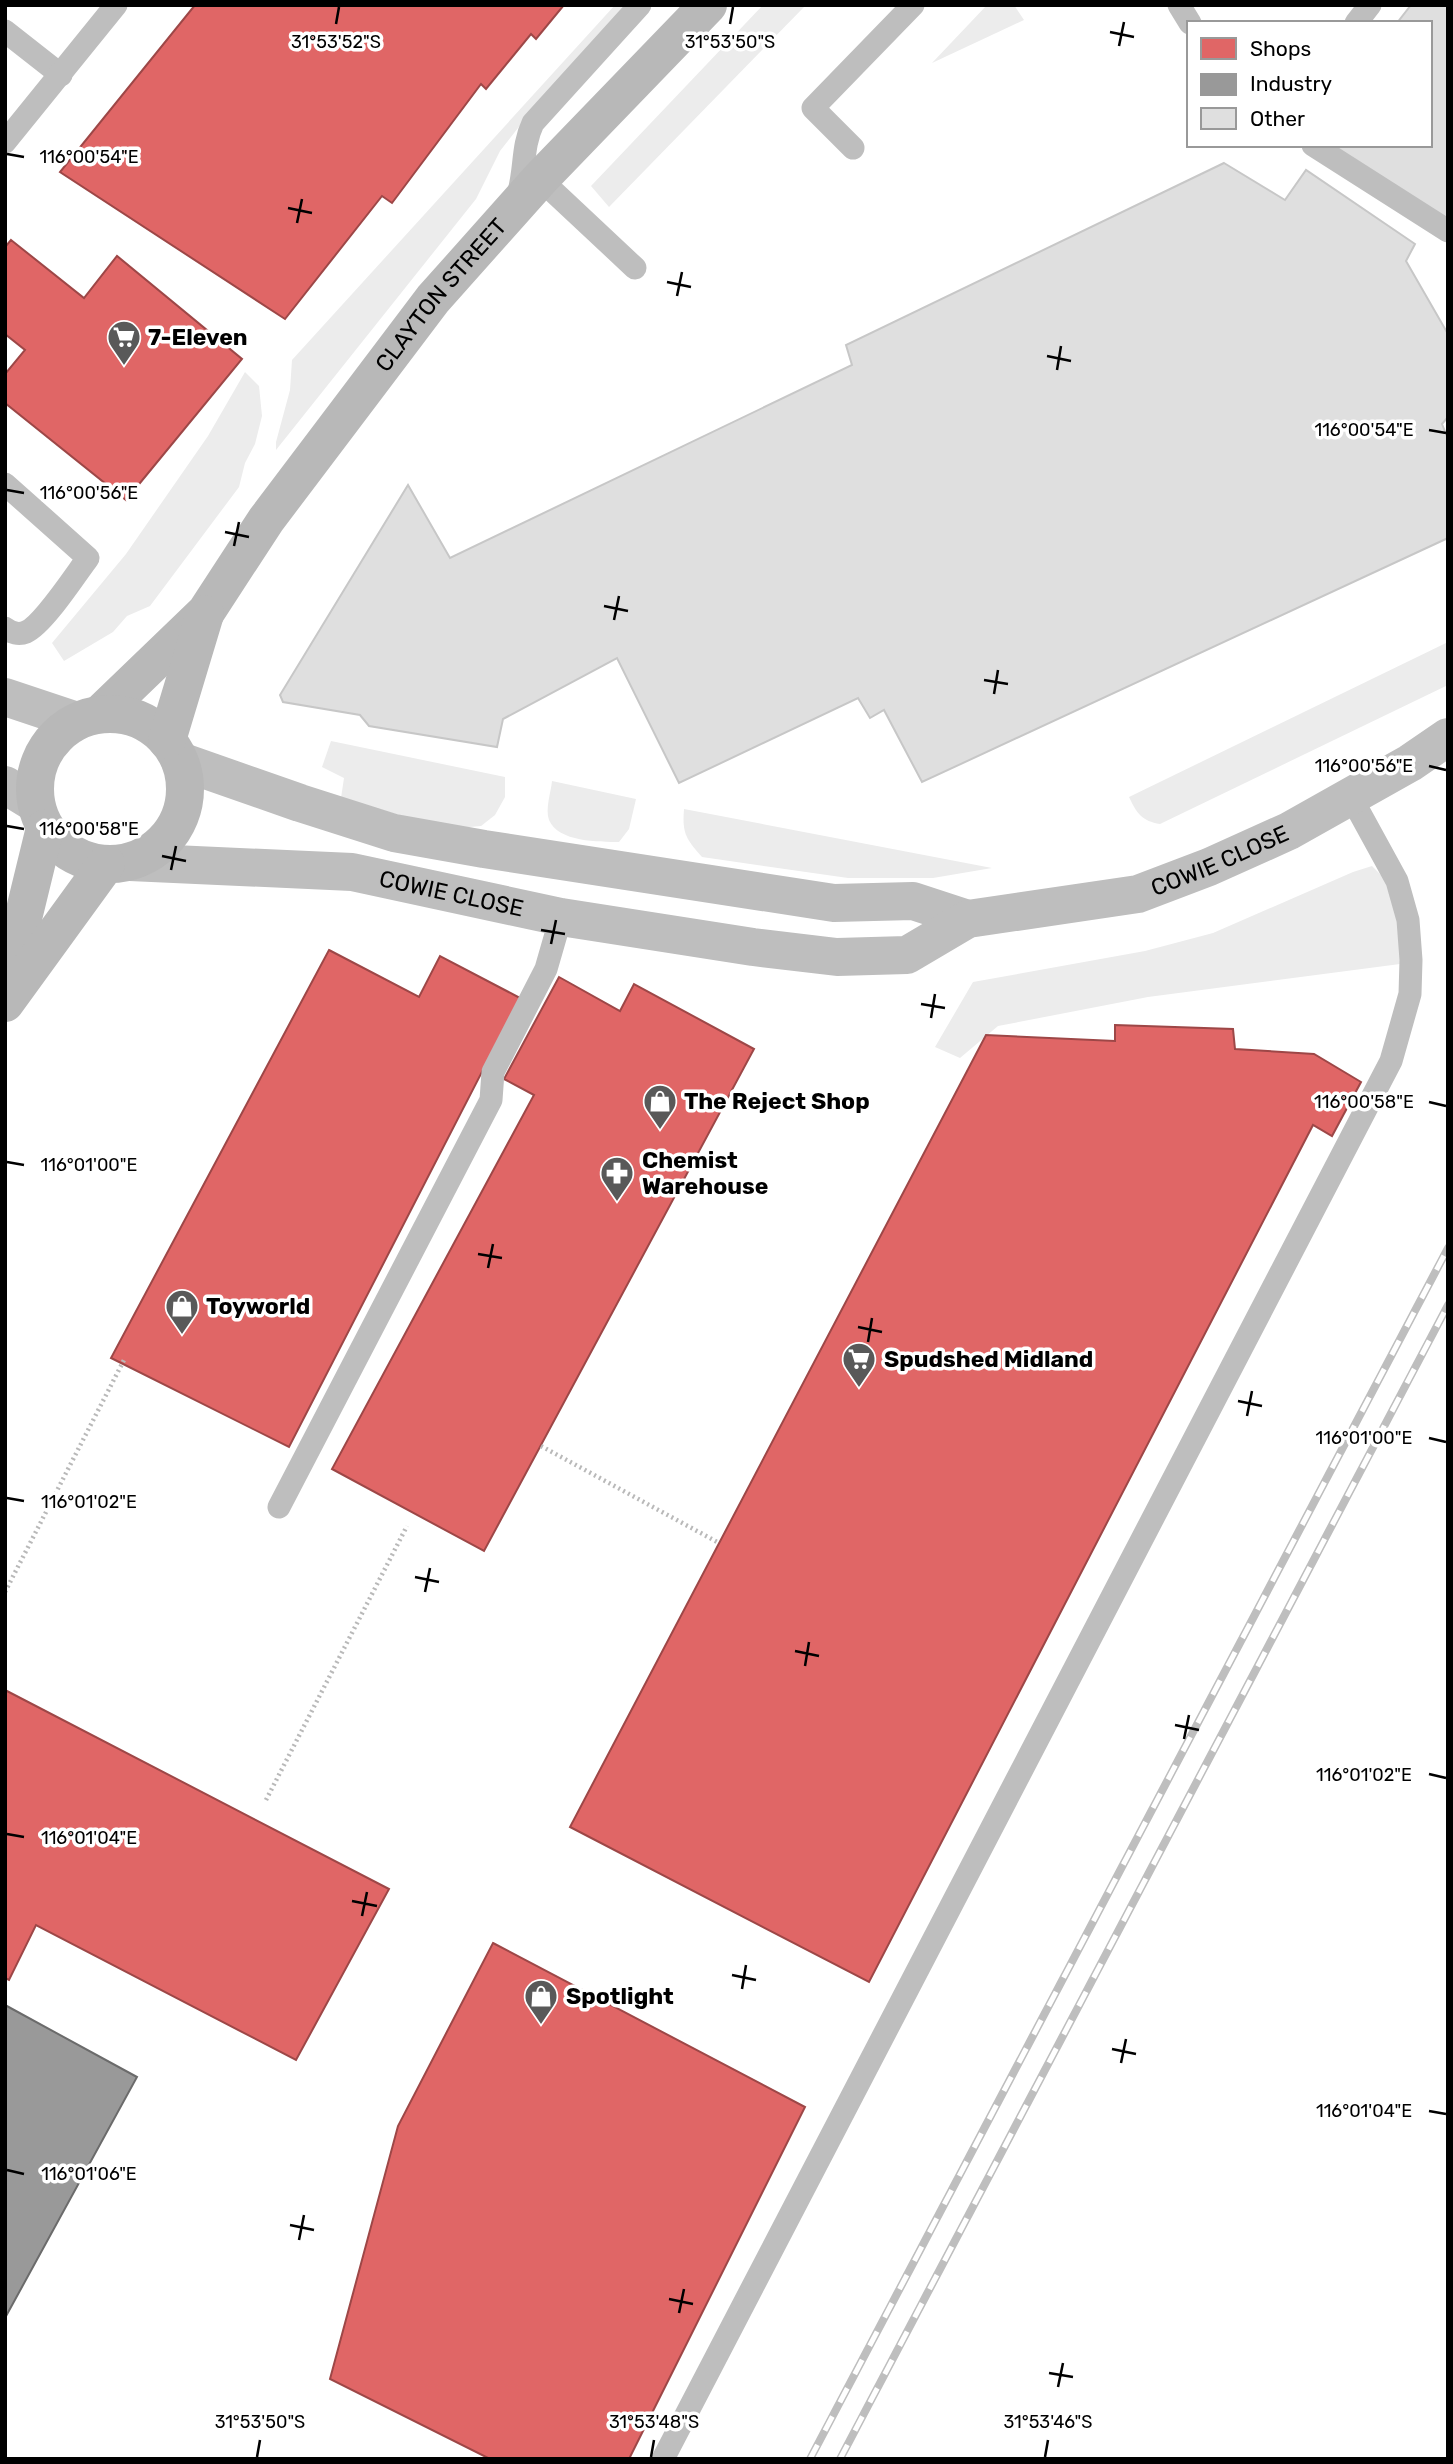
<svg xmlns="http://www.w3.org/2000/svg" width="1453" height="2464" font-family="Rubik,sans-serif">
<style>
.green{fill:#ececec}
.shops{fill:#e06666;stroke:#9d4747;stroke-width:2}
.industry{fill:#999;stroke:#6b6b6b;stroke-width:2}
.building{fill:#dfdfdf;stroke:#c7c7c7;stroke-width:2}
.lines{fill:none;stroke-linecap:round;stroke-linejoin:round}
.path{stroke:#b9b9b9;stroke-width:4.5;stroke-dasharray:2 3.5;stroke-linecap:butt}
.service{stroke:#bebebe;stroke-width:23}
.minor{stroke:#bebebe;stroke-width:38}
.secondary{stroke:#b8b8b8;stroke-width:38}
.rail-casing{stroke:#bebebe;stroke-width:8}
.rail{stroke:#fff;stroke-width:5;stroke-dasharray:16;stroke-linecap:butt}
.ticks{fill:none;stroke:#000;stroke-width:2.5}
.labels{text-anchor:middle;stroke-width:7;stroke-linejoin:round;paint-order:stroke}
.street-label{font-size:23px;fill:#000;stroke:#fff}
.poi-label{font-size:23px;font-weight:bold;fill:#000;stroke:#fff;text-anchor:start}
.ticks-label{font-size:18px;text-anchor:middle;fill:#000;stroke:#fff;stroke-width:7;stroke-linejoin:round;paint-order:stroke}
</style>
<rect width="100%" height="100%" fill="#fff"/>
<g class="green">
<path d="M615 5H631L529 114 500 151 476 199 276 450V442L290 390 292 360Z"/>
<path d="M763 5H806L609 207 591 186Z"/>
<path d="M987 5H1014L1024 20 932 63Z"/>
<path d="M245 372 259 386 262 416 255 444 245 463 239 487 150 606 127 616 113 632 64 661 52 643 126 554 208 436Z"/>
<path d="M1446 643 1448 685 1160 824C1142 821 1137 814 1129 797Z"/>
<path d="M331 741 505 777V797L495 815 481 826 447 829 341 798 344 778 322 767Z"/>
<path d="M552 781 636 799 629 829 619 842C599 842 558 842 549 820 545 809 551 792 552 781Z"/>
<path d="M684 809 992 868 933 878H848L702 857C686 839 682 833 684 809Z"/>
<path d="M1372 866 1386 880 1400 928V964L1148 997 998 1026 960 1058 935 1047 973 982 1145 951 1213 933 1353 872Z"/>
</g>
<g class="shops">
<path d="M195 5H564L536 39 531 34 486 89 481 84 392 203 382 196 285 319 60 172Z"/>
<path d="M11 240 84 298 117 256 242 359 126 500 5 403V374L25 350 5 334V247Z"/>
<path d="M329 950 419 997 440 956 520 998 289 1447 111 1358Z"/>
<path d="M559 977 620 1011 634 984 754 1049 484 1551 332 1469 534 1095 504 1079Z"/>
<path d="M1115 1025 1233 1029 1235 1049 1314 1054 1361 1082 1332 1136 1313 1125 869 1982 570 1827 986 1035 1115 1041Z"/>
<path d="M5 1690 389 1889 296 2060 36 1925 9 1980 5 1978Z"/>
<path d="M493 1943 805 2107 629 2459H490L330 2379 398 2126Z"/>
</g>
<path class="industry" d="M5 2005 137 2077 5 2318Z"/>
<g class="building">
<path d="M1411 5H1448V231L1307 145H1430V23H1397Z"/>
<path d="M1224 163 1285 200 1306 170 1415 244 1406 261 1448 334V417L1442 424 1448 439V538L922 782 884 710 870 718 858 698 679 783 617 658 503 719 497 747 369 726 360 715 283 702 280 695 408 485 450 558 852 365 846 345Z"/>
</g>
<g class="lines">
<g class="path">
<path d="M541 1446 719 1543"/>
<path d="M5 1592 124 1360"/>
<path d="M266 1800 407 1526"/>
</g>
<g class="service">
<path d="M1179 5 1190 23"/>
<path d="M1356 23 1370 5"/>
<path d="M5 31 61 75"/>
<path d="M5 142 116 5"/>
<path d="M1313 145 1448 231"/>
<path d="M853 148 813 108 913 5"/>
<path d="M540 179 635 268"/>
<path d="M517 198C526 173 521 148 533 123L640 5"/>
<path d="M5 484 88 558C76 574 43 625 26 632 19 635 11 633 5 628"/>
<path d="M279 1507 491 1100 493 1072 546 969 561 917"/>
<path d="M663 2459 1391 1061 1410 994 1411 960 1408 920 1397 881 1351 797"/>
</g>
<g class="minor">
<path d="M5 697 77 721"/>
<path d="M180 761 300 803 394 833 484 849 834 903 913 901 968 919"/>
<path d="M5 785 36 804"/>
<path id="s1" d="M130 862 352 872 561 917 753 947 837 957 907 955 968 919 1138 894 1209 867 1289 831 1410 763 1448 737"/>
</g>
<g class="secondary">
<path id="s2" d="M100 714 206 612 266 520 433 299 540 179 708 5"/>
<circle cx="110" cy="789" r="75"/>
<path d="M167 740 205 614"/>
<path d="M5 992 45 828"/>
<path d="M5 1003 106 864"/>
</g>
<defs>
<g id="rail">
<path d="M810 2459 1448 1248"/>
<path d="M840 2459 1448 1305"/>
</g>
</defs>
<use href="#rail" class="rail-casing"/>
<use href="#rail" class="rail"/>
</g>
<path class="ticks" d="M336 24 339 7M730 24 733 7M1110 32 1134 37M1119 46 1124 22M7 154 24 157M288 208 312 213M297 223 302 199M667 282 691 287M677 296 682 272M1047 356 1071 361M1057 370 1061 346M1429 430 1446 433M7 490 24 493M225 532 249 537M234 546 239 522M604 606 628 611M614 620 619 596M984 680 1008 684M994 694 998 670M1429 766 1446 770M7 826 24 829M162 856 186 861M171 870 176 846M541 930 565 934M551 944 556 920M921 1004 945 1008M931 1018 935 994M1429 1102 1446 1106M7 1162 24 1165M478 1254 502 1258M488 1268 493 1244M858 1327 882 1332M868 1342 872 1318M1238 1401 1262 1406M1247 1416 1252 1391M1429 1438 1446 1442M7 1498 24 1501M415 1577 439 1582M425 1592 430 1568M795 1651 819 1656M805 1666 809 1642M1175 1725 1199 1730M1184 1739 1189 1715M1429 1774 1446 1778M7 1834 24 1837M352 1901 377 1906M362 1916 367 1892M732 1975 756 1980M742 1989 746 1965M1112 2049 1136 2054M1121 2063 1126 2039M1429 2111 1446 2114M7 2170 24 2174M290 2225 314 2230M299 2240 304 2215M669 2299 693 2304M679 2313 684 2289M1049 2373 1073 2377M1058 2387 1063 2363M257 2457 260 2440M651 2457 654 2440M1045 2457 1048 2440"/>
<defs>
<symbol id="supermarket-pin" viewBox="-11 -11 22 30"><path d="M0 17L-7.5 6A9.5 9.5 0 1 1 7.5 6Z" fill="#595959" stroke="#fff"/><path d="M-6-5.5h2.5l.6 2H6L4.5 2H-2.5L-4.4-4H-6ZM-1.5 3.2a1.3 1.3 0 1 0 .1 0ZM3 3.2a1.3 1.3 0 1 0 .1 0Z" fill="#fff"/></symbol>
<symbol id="shop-pin" viewBox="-11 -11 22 30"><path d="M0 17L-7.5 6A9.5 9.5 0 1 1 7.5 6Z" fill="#595959" stroke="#fff"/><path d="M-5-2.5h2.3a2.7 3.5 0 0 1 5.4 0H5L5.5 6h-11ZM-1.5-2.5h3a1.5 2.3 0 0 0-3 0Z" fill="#fff"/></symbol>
<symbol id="pharmacy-pin" viewBox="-11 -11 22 30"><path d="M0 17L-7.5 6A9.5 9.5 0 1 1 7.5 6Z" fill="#595959" stroke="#fff"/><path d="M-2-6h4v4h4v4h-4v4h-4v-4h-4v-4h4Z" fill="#fff"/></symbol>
</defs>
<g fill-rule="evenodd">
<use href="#supermarket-pin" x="105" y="318" width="38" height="52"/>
<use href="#shop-pin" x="641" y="1082" width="38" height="52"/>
<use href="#pharmacy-pin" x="598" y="1154" width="38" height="52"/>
<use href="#shop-pin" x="163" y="1287" width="38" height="52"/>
<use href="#supermarket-pin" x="840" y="1340" width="38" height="52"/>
<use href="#shop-pin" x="522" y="1977" width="38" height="52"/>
</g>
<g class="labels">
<g class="street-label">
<text dy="8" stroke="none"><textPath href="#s2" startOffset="542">CLAYTON STREET</textPath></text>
<text dy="8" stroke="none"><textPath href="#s1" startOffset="1116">COWIE CLOSE</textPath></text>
<text dy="8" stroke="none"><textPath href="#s1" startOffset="324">COWIE CLOSE</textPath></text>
</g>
<g class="poi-label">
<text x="148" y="345">7-Eleven</text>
<text x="684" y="1109">The Reject Shop</text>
<text x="642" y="1168">Chemist<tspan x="642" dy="26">Warehouse</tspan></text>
<text x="206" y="1314">Toyworld</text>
<text x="884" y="1367">Spudshed Midland</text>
<text x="566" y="2004">Spotlight</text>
</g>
</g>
<g class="ticks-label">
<text x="336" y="48">31°53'52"S</text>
<text x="730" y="48">31°53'50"S</text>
<text x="89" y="163">116°00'54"E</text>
<text x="1364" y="436">116°00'54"E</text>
<text x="89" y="499">116°00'56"E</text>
<text x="1364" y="772">116°00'56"E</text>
<text x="89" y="835">116°00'58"E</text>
<text x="1364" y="1108">116°00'58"E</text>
<text x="89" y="1171">116°01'00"E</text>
<text x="1364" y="1444">116°01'00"E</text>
<text x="89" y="1508">116°01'02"E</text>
<text x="1364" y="1781">116°01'02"E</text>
<text x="89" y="1844">116°01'04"E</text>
<text x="1364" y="2117">116°01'04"E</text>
<text x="89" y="2180">116°01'06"E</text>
<text x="260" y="2428">31°53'50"S</text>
<text x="654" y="2428">31°53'48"S</text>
<text x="1048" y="2428">31°53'46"S</text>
</g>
<rect width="1453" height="2464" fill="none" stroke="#000000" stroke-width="14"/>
<rect x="1187" y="21" width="245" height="126" fill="#ffffff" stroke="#999999" stroke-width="2"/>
<rect x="1201" y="38" width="35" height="21" fill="#e06666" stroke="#999999" stroke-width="2"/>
<text x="1250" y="56" font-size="21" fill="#000000">Shops</text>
<rect x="1201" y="74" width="35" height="21" fill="#999999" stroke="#999999" stroke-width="2"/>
<text x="1250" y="91" font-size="21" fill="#000000">Industry</text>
<rect x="1201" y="108" width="35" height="21" fill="#dfdfdf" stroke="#999999" stroke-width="2"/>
<text x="1250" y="126" font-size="21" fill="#000000">Other</text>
</svg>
